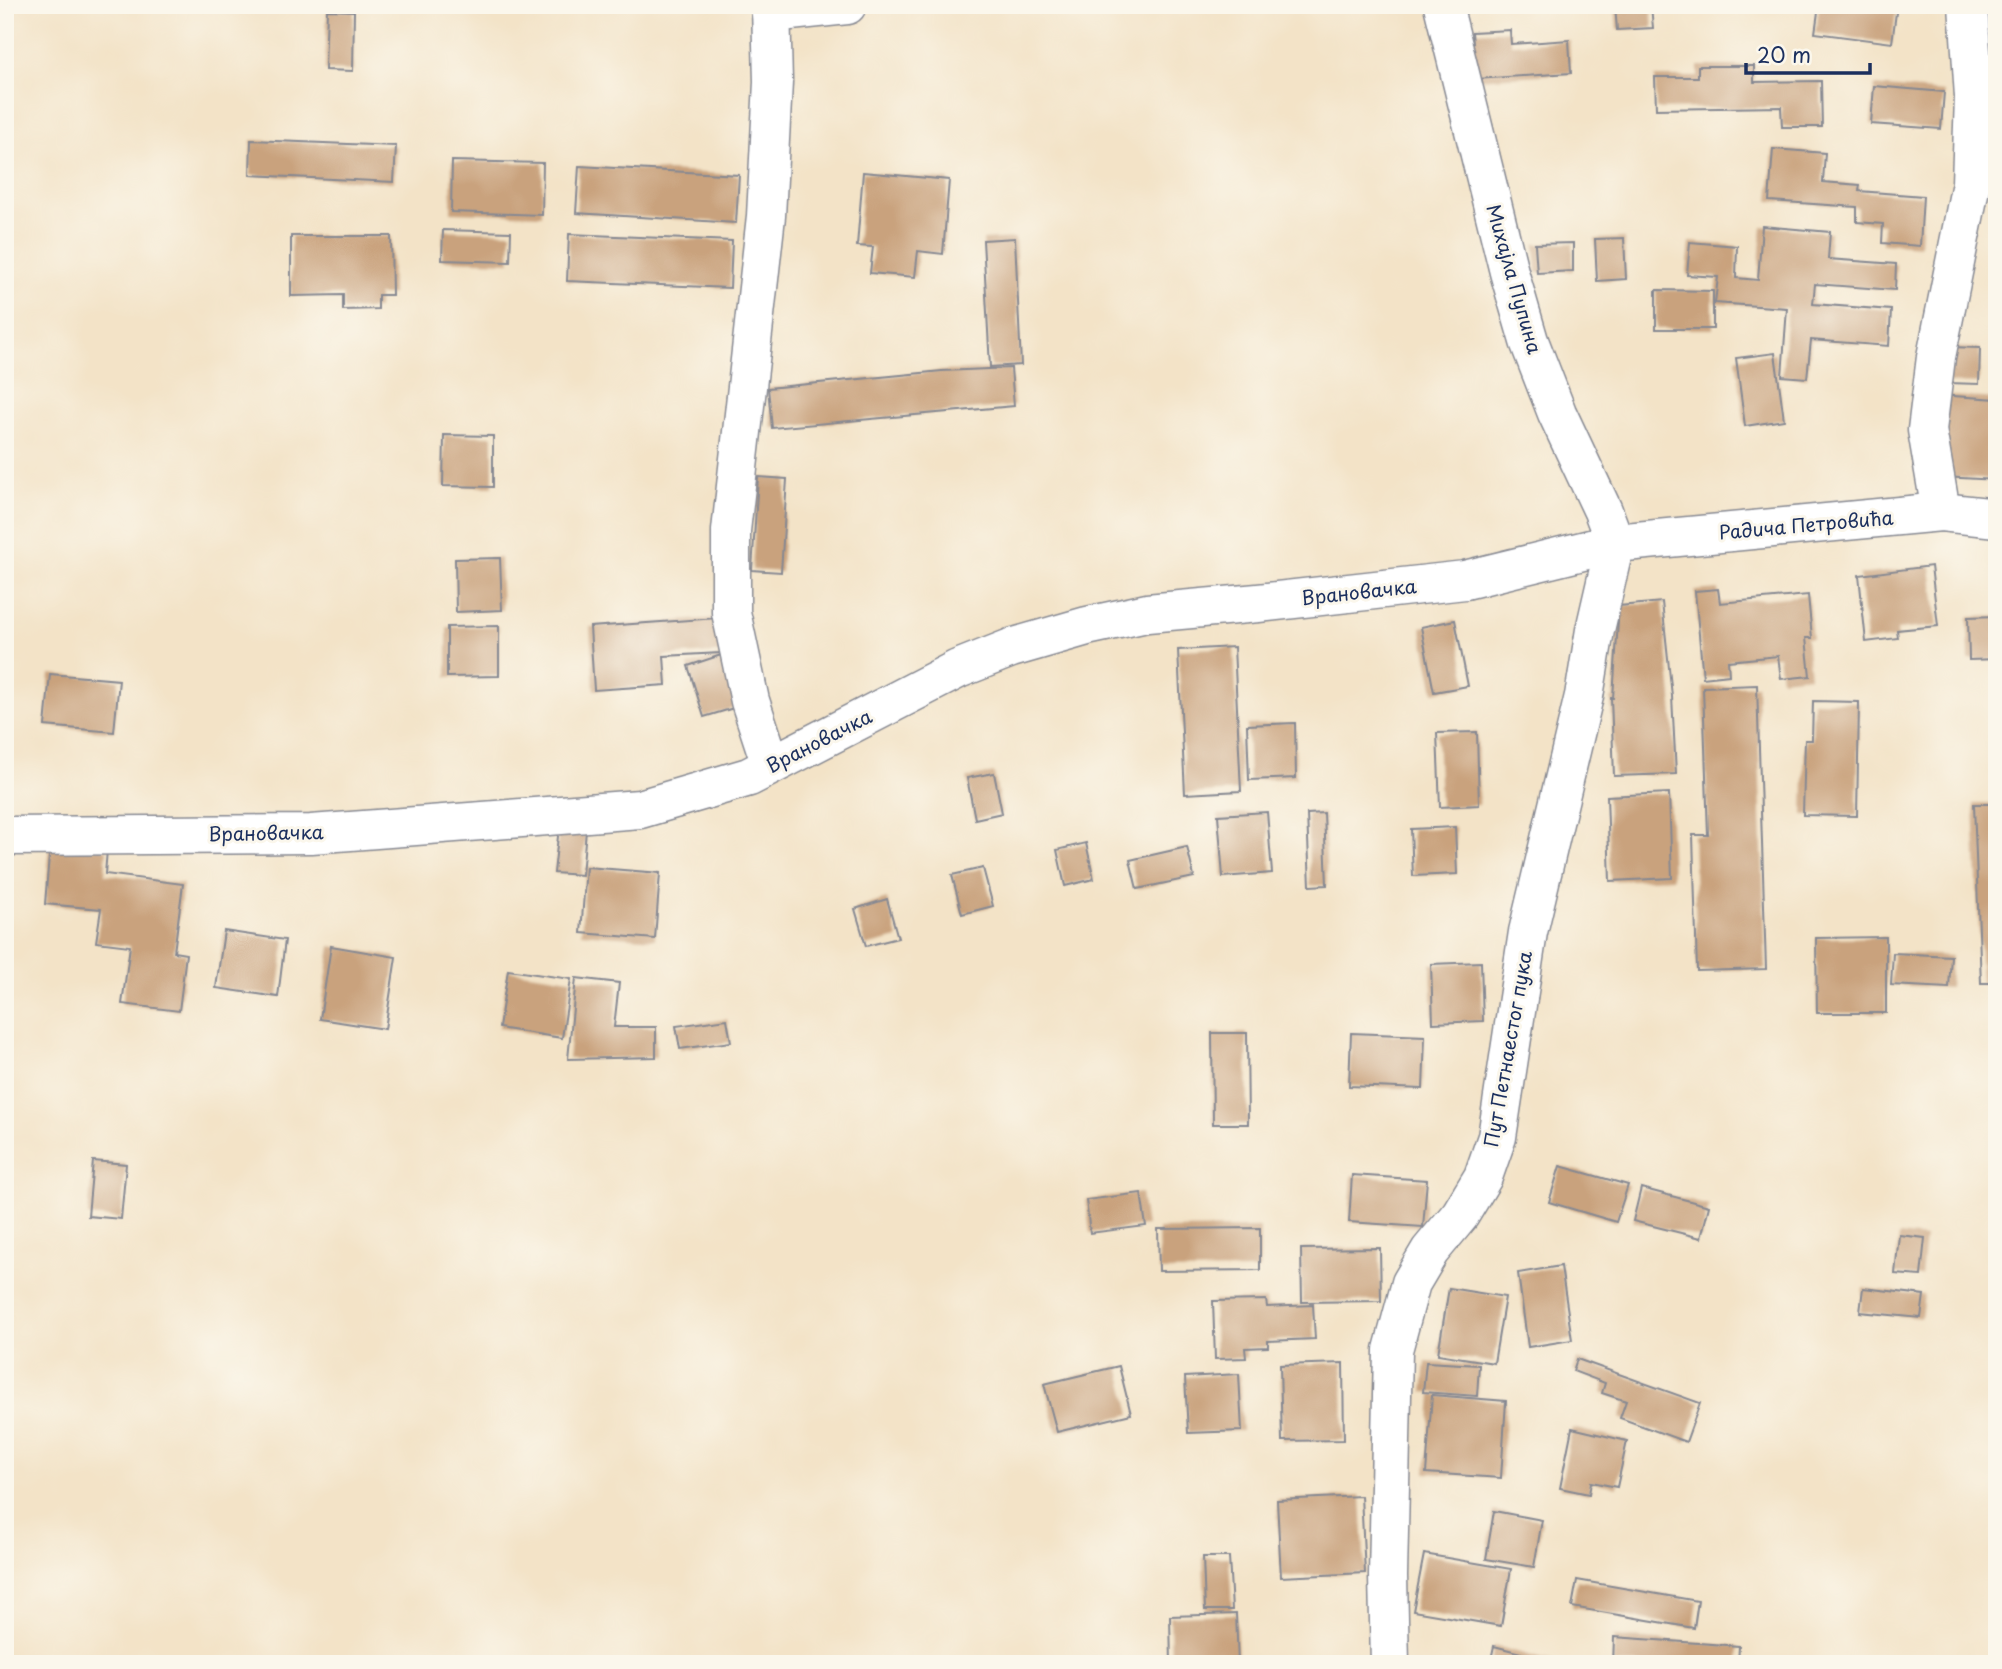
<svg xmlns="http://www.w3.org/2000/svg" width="2002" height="1669" font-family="'Playpen Sans',sans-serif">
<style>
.building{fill:#c9a27d}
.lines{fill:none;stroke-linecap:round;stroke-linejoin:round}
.minor-casing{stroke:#878992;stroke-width:41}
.minor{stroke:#fff;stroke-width:38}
.labels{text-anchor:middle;stroke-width:6;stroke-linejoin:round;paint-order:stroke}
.street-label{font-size:19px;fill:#1b2f5e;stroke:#fbf7ec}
</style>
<rect width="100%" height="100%" fill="#fbf7ec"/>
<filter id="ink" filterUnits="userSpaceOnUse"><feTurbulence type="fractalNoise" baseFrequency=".0143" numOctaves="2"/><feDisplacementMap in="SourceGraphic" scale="14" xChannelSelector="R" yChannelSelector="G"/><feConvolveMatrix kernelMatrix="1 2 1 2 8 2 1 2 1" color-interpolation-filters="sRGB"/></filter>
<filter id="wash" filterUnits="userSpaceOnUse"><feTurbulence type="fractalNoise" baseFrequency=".00686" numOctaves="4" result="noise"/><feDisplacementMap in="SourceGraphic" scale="28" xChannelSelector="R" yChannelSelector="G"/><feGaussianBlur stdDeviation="1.57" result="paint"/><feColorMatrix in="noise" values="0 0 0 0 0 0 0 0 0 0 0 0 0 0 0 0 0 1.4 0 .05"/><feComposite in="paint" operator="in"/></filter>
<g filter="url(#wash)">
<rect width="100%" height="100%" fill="#f3e3c7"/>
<g id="blocks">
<g class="building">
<path d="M1615 5H1651L1653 28 1617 30Z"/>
<path d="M1819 5H1897L1892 43 1815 33Z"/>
<path d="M327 10 354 11 353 71 325 70Z"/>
<path d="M1510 30 1511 44 1569 40 1571 73 1476 79 1472 32Z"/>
<path d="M1698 66H1754V82L1821 81 1822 127H1782L1781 107 1656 109 1655 77H1698Z"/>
<path d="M1874 86 1944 92 1941 129 1871 124Z"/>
<path d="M251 140 396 146 394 182 250 175Z"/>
<path d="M1773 149 1825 153 1823 182 1860 185 1859 191 1923 196 1920 246 1882 243 1883 224 1857 222V207L1769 201Z"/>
<path d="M452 161 543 163 542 215 451 212Z"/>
<path d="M579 166 739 175 736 223 576 213Z"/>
<path d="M863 172 949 180 943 254 918 251 915 277 870 273 873 247 857 246Z"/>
<path d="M1762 226 1830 232 1828 259 1896 264 1895 290 1815 284 1813 304 1891 310 1889 346 1811 340 1807 378 1782 376 1787 308 1715 303 1718 277 1687 275 1690 242 1737 246 1736 278 1758 280Z"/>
<path d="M443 230 511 232 510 262 442 260Z"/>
<path d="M569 234 732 241 730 288 567 281Z"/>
<path d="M291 236H391L392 295H378V309L343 310V295L291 296Z"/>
<path d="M1015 238 1021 365 990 367 983 240Z"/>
<path d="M1624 238 1626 279 1597 281 1595 239Z"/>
<path d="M1573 243V271L1537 273 1535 244Z"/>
<path d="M1656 290 1713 291V329H1656Z"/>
<path d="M1950 347 1980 348 1979 384 1948 383Z"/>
<path d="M1775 353 1784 420 1745 426 1736 358Z"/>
<path d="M1011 368 1014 406 772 428 768 388 942 371Z"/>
<path d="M1938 395 1997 399V480L1943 477Z"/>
<path d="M444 435 493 436V487L443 486Z"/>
<path d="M758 477 787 479 781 572 752 570Z"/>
<path d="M500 558 502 610 456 612 455 559Z"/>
<path d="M1931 566 1938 626 1897 630 1898 638 1866 642 1859 575Z"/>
<path d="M1718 589 1720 603 1808 595 1812 638H1806L1810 676 1781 679 1778 656 1728 661 1729 675 1703 678 1695 591Z"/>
<path d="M1662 602 1672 696 1676 774 1614 776 1611 698H1613L1619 606Z"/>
<path d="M1997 616V659L1969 660 1968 617Z"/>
<path d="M718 618 721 653 664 656 666 685 594 690 590 627Z"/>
<path d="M1455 620 1468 686 1434 692 1421 627Z"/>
<path d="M499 626V676L447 677V627Z"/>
<path d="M1234 647 1241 791 1185 794 1178 650Z"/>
<path d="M721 655 737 707 704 717 688 666Z"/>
<path d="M50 674 119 680 114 732 45 726Z"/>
<path d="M1757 685 1766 969 1697 971 1693 835H1708L1703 687Z"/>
<path d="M1813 701 1859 702 1857 816 1803 815 1805 740H1812Z"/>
<path d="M1295 723 1296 778 1249 780 1247 725Z"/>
<path d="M1477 732 1479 805 1440 807 1437 733Z"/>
<path d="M994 773 1002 813 975 819 967 778Z"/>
<path d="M1669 793 1672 878 1610 881 1607 796Z"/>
<path d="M1974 804H1997V983H1981Z"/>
<path d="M1267 812 1272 873 1223 877 1218 815Z"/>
<path d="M1324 813 1327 885 1310 886 1307 814Z"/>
<path d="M559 827 586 830 582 875 554 873Z"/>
<path d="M1455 827 1457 874 1413 876 1411 829Z"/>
<path d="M1086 843 1094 879 1065 886 1057 850Z"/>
<path d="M50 844 107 850 105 874 183 884 174 952 186 954 179 1011 122 1004 130 946 96 942 101 909 45 904Z"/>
<path d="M1187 847 1194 877 1137 889 1130 860Z"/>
<path d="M586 867 660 873 655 939 581 933Z"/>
<path d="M983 868 993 906 962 914 952 875Z"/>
<path d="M887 899 898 938 866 946 855 909Z"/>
<path d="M224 931 285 940 278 997 216 988Z"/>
<path d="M1886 937V1013H1817L1816 938Z"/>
<path d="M331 946 396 957 385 1029 320 1019Z"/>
<path d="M1893 953 1951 956 1949 988 1891 985Z"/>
<path d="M1481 962 1483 1021 1433 1023 1431 964Z"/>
<path d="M508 970 571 979 562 1038 499 1028Z"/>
<path d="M576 978 619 983 614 1027H656V1057L568 1059Z"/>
<path d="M727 1019 731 1042 680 1049 676 1026Z"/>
<path d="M1212 1033H1247L1248 1124H1213Z"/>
<path d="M1351 1033 1425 1036 1423 1089 1349 1086Z"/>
<path d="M93 1161 126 1164 121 1219 88 1216Z"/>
<path d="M1560 1166 1628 1185 1616 1222 1549 1202Z"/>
<path d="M1352 1175 1427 1180 1423 1227 1349 1222Z"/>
<path d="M1641 1188 1709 1206 1701 1238 1633 1221Z"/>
<path d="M1141 1193 1146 1226 1090 1233 1086 1200Z"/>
<path d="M1260 1228V1270L1159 1271 1158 1229Z"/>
<path d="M1899 1235 1925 1238 1921 1276 1895 1274Z"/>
<path d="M1380 1248 1381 1301 1302 1302 1301 1249Z"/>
<path d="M1561 1266 1572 1340 1528 1347 1518 1273Z"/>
<path d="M1449 1288 1505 1297 1494 1363 1438 1354Z"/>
<path d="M1863 1288 1924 1295 1921 1318 1860 1312Z"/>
<path d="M1266 1300 1267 1307 1313 1305 1315 1339 1268 1341V1347L1245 1348 1246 1358 1215 1359 1213 1301Z"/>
<path d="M1577 1359 1700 1403 1686 1442 1620 1418 1626 1401 1602 1393 1605 1383 1573 1371Z"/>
<path d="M1426 1362 1479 1365 1477 1396 1423 1392Z"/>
<path d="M1343 1363 1344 1440 1282 1441 1280 1365Z"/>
<path d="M1119 1366 1131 1414 1057 1432 1044 1384Z"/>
<path d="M1239 1374 1242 1431 1188 1433 1185 1377Z"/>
<path d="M1432 1395 1506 1401 1501 1478 1426 1473Z"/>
<path d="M1572 1428 1627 1441 1617 1487 1591 1482 1589 1494 1560 1488Z"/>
<path d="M1361 1496 1365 1573 1281 1577 1277 1500Z"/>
<path d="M1494 1511 1542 1520 1534 1567 1486 1559Z"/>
<path d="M1424 1554 1511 1569 1501 1626 1413 1611Z"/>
<path d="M1203 1557H1229L1232 1610H1205Z"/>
<path d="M1577 1580 1698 1601 1694 1628 1572 1607Z"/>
<path d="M1236 1614 1238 1664H1171L1170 1616Z"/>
<path d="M1614 1637 1739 1646 1738 1664H1613Z"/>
<path d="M1494 1646 1559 1663V1664H1490Z"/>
</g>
</g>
</g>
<g filter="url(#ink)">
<use href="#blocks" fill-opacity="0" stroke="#878992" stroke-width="2"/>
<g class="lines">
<defs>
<g id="minor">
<path d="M1443 5 1509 272 1529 341 1557 413 1603 511 1615 543"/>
<path d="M771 13 847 5"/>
<path d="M1941 512 1927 430 1936 357 1971 183 1974 97 1968 5"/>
<path d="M771 765 750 701 731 612V531L766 216 773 82 771 5"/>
<path d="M5 836 311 834 640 809 749 777 958 669 1011 648 1087 626 1147 613 1258 603 1465 580 1615 543 1941 512 1997 518"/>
<path d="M1390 1664 1388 1576 1393 1350 1411 1283 1430 1251 1460 1215 1483 1177 1497 1137 1528 932 1584 696 1595 630 1615 543"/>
</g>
</defs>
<use href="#minor" class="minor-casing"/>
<use href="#minor" class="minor"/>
</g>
</g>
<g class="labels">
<g class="street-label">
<text transform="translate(1514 279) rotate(74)" y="7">Михајла Пупина</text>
<text transform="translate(1806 525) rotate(-5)" y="7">Радича Петровића</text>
<text transform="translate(1359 592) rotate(-6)" y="7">Врановачка</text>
<text transform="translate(819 741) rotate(-27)" y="7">Врановачка</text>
<text transform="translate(266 833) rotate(-1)" y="7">Врановачка</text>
<text transform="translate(1508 1049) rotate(-80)" y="7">Пут Петнаестог пука</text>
</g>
</g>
<rect width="2002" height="1669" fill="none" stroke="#fbf7ec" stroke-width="28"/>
<path d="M1746 63v10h124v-10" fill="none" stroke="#1b2f5e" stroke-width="3.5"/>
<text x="1757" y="63" font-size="21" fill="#1b2f5e" stroke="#fbf7ec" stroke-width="5" paint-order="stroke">20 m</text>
</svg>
